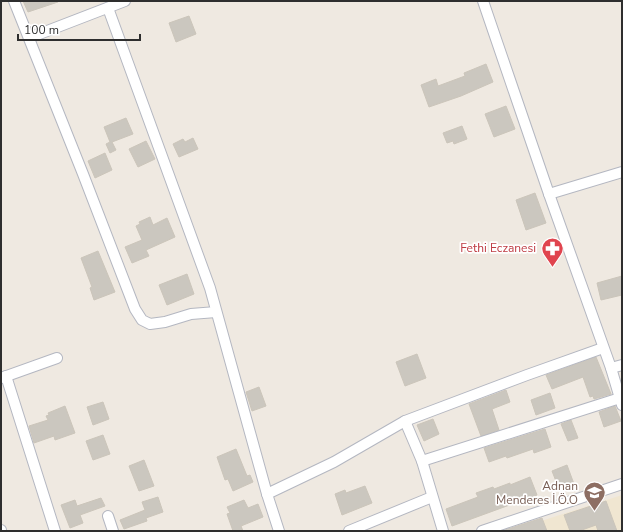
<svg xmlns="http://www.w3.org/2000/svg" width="623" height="532" font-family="'Nunito Sans',sans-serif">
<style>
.education{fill:#f0e6d1}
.building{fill:#cbc7bf;stroke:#cbc5ba}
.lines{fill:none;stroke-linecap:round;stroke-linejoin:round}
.minor-casing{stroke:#b4b7c1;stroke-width:12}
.minor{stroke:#fff;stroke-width:10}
.labels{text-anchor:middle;stroke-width:3.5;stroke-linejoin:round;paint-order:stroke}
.health-label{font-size:12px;fill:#be3a42;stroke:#fff;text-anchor:end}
.education-label{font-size:12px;fill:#785e54;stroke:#fff;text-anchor:end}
</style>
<rect width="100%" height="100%" fill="#efe9e1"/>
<path class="education" d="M622 495V531H510Z"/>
<g class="building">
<path d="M23 1H58V2L28 12Z"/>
<path d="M189 16 196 34 176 42 169 23Z"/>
<path d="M486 64 493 82 461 96 429 107 421 85 436 79 438 86 465 76 464 73Z"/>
<path d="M506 106 515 129 494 137 485 114Z"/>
<path d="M126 118 133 134 112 142 116 150 110 153 106 144 110 142 104 127Z"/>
<path d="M462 126 467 139 454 144 453 141 447 143 443 133Z"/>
<path d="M193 138 198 149 179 157 173 144 183 139 185 142Z"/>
<path d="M146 141 155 159 138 167 129 149Z"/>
<path d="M105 153 112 170 95 178 88 161Z"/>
<path d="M535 193 546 223 526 230 516 200Z"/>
<path d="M150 217 153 225 167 218 175 237 146 250 149 256 132 263 125 247 142 240 136 226 140 224 139 222Z"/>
<path d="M98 251 115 292 94 300 90 288 92 287 81 258Z"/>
<path d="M187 274 194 294 167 305 159 285Z"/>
<path d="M622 276V295L601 300 597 283Z"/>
<path d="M417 354 426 378 405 386 396 362Z"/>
<path d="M596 357 611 394 594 399 593 396 590 397 583 377 552 389 546 375Z"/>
<path d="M259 387 266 406 252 411 246 392Z"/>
<path d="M506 390 510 402 492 409 499 430 481 436 469 404Z"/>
<path d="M550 393 555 408 536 415 531 400Z"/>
<path d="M103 402 109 419 93 425 87 407Z"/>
<path d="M65 406 75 433 55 440 54 436 34 443 29 426 48 420 46 416 49 415 48 413Z"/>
<path d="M615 406 621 421 604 427 599 412Z"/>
<path d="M433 419 439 434 424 441 417 425Z"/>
<path d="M571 420 578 438 568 441 561 424Z"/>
<path d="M545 429 551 447 534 453 533 449 507 458 506 456 489 462 484 448Z"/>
<path d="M103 435 110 454 93 460 86 441Z"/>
<path d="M236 449 247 476 250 475 253 482 233 491 228 479 225 480 217 457Z"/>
<path d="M144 460 154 486 139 491 129 466Z"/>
<path d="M567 465 574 484 559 489 552 471Z"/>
<path d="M530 477 537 495 452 526 446 509 478 497 476 493 493 487 494 489 510 483V485Z"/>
<path d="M365 486 372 503 342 515 335 494 345 490 346 493Z"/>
<path d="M158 497 163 512 146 518 147 521 124 529 120 520 145 510 142 502Z"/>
<path d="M101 498 105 506 80 515 83 523 70 528 61 505 75 500 77 506Z"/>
<path d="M244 500 248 508 258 504 263 517 241 526 243 531H233L227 514 230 513 227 507Z"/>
<path d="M606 501 617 531H598L596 525 579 531H570L564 515Z"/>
<path d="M542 518 547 531H502Z"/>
</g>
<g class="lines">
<defs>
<g id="minor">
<path d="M14 1 83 174 135 309 142 320 150 324 165 322 191 314 216 312"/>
<path d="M483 1 549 194 611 368 622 405"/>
<path d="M108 8 210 288 267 494 279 531"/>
<path d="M29 38 125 1"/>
<path d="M549 194 622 172"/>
<path d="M611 368 622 365"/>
<path d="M6 376 55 531"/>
<path d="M1 378 57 358"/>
<path d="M405 421 422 461 443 531"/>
<path d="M422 461 620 398"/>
<path d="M267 494 334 462 405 421 527 375 603 348"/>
<path d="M108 516 113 531"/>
<path d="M1 530V531"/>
<path d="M349 531 432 497"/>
<path d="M482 531 622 484"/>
</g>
</defs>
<use href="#minor" class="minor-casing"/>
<use href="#minor" class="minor"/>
</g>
<defs>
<symbol id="pharmacy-pin" viewBox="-11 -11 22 30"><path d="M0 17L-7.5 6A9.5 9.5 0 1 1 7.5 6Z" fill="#e0444e" stroke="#fff"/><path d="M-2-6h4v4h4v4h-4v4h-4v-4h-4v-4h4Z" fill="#fff"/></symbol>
<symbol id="school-pin" viewBox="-11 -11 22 30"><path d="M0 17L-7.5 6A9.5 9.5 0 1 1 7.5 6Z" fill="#8d6e63" stroke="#fff"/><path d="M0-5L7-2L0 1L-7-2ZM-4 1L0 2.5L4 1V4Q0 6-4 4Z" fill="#fff"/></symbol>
</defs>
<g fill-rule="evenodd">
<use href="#pharmacy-pin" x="540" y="236" width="25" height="34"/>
<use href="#school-pin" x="582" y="480" width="25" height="34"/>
</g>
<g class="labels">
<g class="health-label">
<text x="536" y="252">Fethi Eczanesi</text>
</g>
<g class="education-label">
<text x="578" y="490">Adnan<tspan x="578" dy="14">Menderes İ.Ö.O</tspan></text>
</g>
</g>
<rect width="623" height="532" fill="none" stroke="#2e2e2e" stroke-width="4"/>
<path d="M18 34v6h122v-6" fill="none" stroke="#2e2e2e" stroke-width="2"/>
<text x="24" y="34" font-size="12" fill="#2e2e2e" stroke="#ffffff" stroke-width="3" paint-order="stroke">100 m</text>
</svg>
